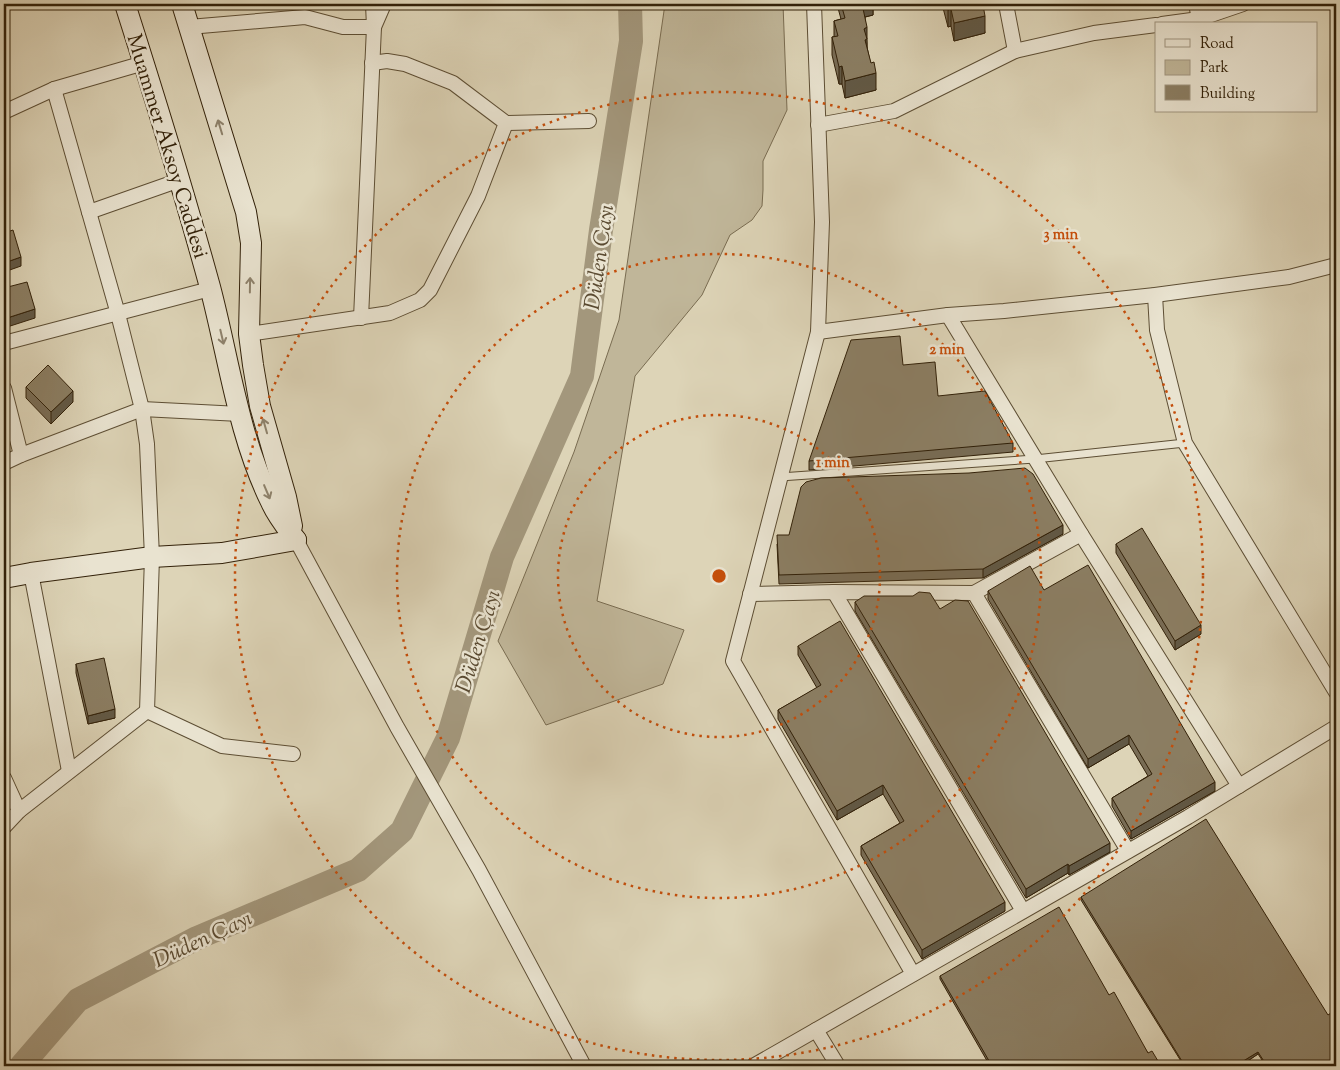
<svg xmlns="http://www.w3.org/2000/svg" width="1340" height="1070" font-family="'Sorts Mill Goudy',serif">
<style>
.green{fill:#c0b699;stroke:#796c51}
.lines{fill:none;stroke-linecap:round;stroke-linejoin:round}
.river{stroke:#a3977c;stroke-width:24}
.service-casing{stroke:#5d4e34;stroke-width:9}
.minor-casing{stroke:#5d4e34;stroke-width:16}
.secondary-casing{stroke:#322109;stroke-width:22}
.service{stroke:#e9e3d0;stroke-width:7}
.minor{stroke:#e9e3d0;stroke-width:14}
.secondary{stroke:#e9e3d0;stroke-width:20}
.wall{fill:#786c55;stroke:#322109}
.shaded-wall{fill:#615845;stroke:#322109}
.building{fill:#8b7e63;stroke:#322109}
.oneway{stroke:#8e826c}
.ring{fill:none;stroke:#c44e0b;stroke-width:2.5;stroke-dasharray:2.5 5}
.labels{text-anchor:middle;stroke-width:5;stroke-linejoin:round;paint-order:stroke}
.street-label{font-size:21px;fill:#322109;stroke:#e9e3d0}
.water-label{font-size:22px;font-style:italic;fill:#5a4a31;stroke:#e9e3d0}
.centre{fill:#c44e0b;stroke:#e9e3d0;stroke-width:2.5}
.ring-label{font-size:15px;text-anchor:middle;font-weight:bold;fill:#c44e0b;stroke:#e9e3d0;stroke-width:5;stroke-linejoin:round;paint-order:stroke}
</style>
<rect width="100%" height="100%" fill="#ddd4b7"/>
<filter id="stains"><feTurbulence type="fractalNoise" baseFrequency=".004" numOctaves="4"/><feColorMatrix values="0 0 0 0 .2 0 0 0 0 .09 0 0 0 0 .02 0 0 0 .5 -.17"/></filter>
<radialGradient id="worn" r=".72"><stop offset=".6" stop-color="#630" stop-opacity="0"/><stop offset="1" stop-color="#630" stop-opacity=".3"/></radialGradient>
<path class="green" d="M665 4H783L787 110 763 161V190L762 206 752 220 730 235 702 295 635 376 597 601 684 630 663 684 546 725 498 641 574 452 619 320Z"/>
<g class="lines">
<path class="river" d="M21 1066 78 1000 197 938 358 870 402 831 448 738 502 557 582 376 601 230 631 41 630 4"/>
<defs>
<path id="service" d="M780 477 1035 459 1185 443"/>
<g id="minor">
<path d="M814 4 822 222 818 332 733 661 913 974"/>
<path d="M1006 4 1015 51"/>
<path d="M1196 4 1199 19"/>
<path d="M1162 24 1199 19 1243 4"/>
<path d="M189 27 305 17 343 27H374L384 4"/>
<path d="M54 89 118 314 142 409 147 444 152 557 147 711 222 746 293 754"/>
<path d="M4 112 54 89 144 63"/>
<path d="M506 123 589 121"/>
<path d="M818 125 894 111 1015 51 1094 33 1156 25"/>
<path d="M89 212 180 180"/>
<path d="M1155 295 1157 330 1185 443 1336 692"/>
<path d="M948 315 1081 534 1239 786"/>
<path d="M361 318 374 27 373 4"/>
<path d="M818 332 948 315 1004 311 1155 295 1289 277 1336 265"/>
<path d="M249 334 390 313 420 300 430 290 478 196 506 123 453 83 405 64 387 61 372 63"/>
<path d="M4 343 210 289"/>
<path d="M4 388 21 455"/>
<path d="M4 463 21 455 142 409 240 414"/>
<path d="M296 540 397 727 479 870 584 1066"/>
<path d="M31 573 69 771"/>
<path d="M834 592 1023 911"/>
<path d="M974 593 1081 534"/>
<path d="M750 594 834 592 974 593 1128 851"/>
<path d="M4 778 19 811"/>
<path d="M4 827 19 811 147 711"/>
<path d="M816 1030 838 1066"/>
<path d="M753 1066 1188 817 1336 727"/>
</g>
<g id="secondary">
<path d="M125 4C155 98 184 192 210 287 229 359 238 435 271 502 277 516 287 528 296 540"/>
<path d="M182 4 246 212 251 243 249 334 253 365 260 406 286 497 292 526"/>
<path d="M4 578 31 573 152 557 222 553 296 540"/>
</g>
</defs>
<use href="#service" class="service-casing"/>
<use href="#minor" class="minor-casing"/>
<use href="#secondary" class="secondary-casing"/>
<use href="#service" class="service"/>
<use href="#minor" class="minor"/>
<use href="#secondary" class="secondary"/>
</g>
<g class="wall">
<path d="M834 4H873V15L865 17 867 44V47L876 90 845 98 842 84H839L832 55V37H834V21L841 19 838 8 835 9Z"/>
<path d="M942 4H980L985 33 954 41 951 26 948 27Z"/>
<path d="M26 387 73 402 51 424 26 398Z"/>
<path d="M938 396 1013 443V452L809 470V461Z"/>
<path d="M1063 534 983 578 779 584 777 544Z"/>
<path d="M1116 544 1201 634 1175 650 1116 553Z"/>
<path d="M1044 590 1215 791 1131 839 1112 806V798L1148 776 1129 744 1088 768 988 599V591Z"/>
<path d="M855 602 940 609 1110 852 1069 875 1068 873 1026 898 855 611Z"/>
<path d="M798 646 1005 911 922 959 861 855V846L900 823 883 794 837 820 778 719V710L817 688 798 655Z"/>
<path d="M76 664 115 718 88 724 76 673Z"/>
<path d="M1081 897 1336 1066H1266L1258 1054 1242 1065 1243 1066H1184L1081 900Z"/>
<path d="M940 976 1109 995 1148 1053 1161 1066H990L940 979Z"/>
</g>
<g class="shaded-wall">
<path d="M861 4H873V15L861 18Z"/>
<path d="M951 9V26L948 27V10Z"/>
<path d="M985 16V33L954 41V23Z"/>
<path d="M867 27V56L864 29Z"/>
<path d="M842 66V84H839V67Z"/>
<path d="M876 73V90L845 98V81Z"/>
<path d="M7 207V216L4 217V208Z"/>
<path d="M21 257V266L4 272V263Z"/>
<path d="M35 309V318L4 328V319Z"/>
<path d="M73 391V402L51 424V412Z"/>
<path d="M1063 525V534L983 578V569Z"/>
<path d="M1201 625V634L1175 650V641Z"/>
<path d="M115 709V718L88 724V716Z"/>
<path d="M1129 735V744L1088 768V759Z"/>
<path d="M1215 782V791L1131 839V831Z"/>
<path d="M883 785V794L837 820V811Z"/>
<path d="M1110 843V852L1069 875V866Z"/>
<path d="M1068 864V873L1026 898V889Z"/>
<path d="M1005 902V911L922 959V950Z"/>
<path d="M1258 1052V1054L1240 1066V1063Z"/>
</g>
<g class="building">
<path d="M841 4H862L867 27 864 29 867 39 865 40 871 63 874 62 876 73 845 81 842 66 839 67 832 37 838 36 834 21 845 18Z"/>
<path d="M946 4H980V6L983 5 985 16 954 23 951 9 948 10Z"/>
<path d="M4 196 7 207 4 208Z"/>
<path d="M13 230 21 257 4 263V233Z"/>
<path d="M27 282 35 309 4 319V288Z"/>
<path d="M900 336 903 365 935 362 938 396 985 391 1013 443 809 461 851 340Z"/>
<path d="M48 365 73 391 51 412 26 387Z"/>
<path d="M1025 468 1033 474 1063 525 983 569 779 575 777 535H789L801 487 806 482 821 478 969 473Z"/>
<path d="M1142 528 1201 625 1175 641 1116 544Z"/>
<path d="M1088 565 1215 782 1131 831 1112 798 1152 774 1129 735 1088 759 988 591 1030 566 1044 590Z"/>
<path d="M919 592 930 593 940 609 955 600 968 601 1110 843 1069 866 1068 864 1026 889 855 602 864 596H913Z"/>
<path d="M840 621 1005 902 922 950 861 846 904 821 883 785 837 811 778 710 821 685 798 646Z"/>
<path d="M104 658 115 709 88 716 76 664Z"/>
<path d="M1206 819 1328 1015 1334 1011 1336 1014V1066H1267L1258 1052 1240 1063 1243 1066H1185L1081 897Z"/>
<path d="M1059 907 1109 995 1114 992 1148 1053 1152 1051 1161 1066H992L940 976Z"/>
</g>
<defs><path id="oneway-shaft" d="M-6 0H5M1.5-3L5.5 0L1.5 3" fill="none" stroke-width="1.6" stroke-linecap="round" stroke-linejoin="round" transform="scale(1.25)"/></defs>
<g class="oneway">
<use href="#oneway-shaft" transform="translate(220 127) rotate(-107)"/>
<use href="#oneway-shaft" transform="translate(250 285) rotate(-89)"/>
<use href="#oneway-shaft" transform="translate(222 337) rotate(77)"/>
<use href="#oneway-shaft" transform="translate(265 426) rotate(-106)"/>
<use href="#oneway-shaft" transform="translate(267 492) rotate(67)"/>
</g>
<g class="ring">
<circle cx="719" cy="576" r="161"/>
<circle cx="719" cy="576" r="322"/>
<circle cx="719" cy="576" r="484"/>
</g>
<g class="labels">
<g class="street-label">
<text transform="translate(168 146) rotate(73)" y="7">Muammer Aksoy Caddesi</text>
</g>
<g class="water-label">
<text transform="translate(598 257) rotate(-82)" y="8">Düden Çayı</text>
<text transform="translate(477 641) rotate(-73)" y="8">Düden Çayı</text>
<text transform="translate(202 938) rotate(-25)" y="8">Düden Çayı</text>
</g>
</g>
<circle cx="719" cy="576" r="8" class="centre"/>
<g class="ring-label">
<text x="1061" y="239">3 min</text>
<text x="947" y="354">2 min</text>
<text x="833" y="467">1 min</text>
</g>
<rect width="1340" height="1070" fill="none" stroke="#ddd4b7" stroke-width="20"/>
<rect x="5" y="5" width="1330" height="1060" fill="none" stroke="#322109" stroke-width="2.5"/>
<rect x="10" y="10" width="1320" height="1050" fill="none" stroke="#322109"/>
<rect x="1155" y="22" width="162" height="90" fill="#e9e3d0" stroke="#a09580"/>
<rect x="1165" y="39" width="25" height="8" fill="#e9e3d0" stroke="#a09580"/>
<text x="1200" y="48" font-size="15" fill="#322109">Road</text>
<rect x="1165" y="60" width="25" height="15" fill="#c0b699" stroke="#a09580"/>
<text x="1200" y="72" font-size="15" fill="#322109">Park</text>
<rect x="1165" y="85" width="25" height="15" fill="#8b7e63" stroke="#a09580"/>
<text x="1200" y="98" font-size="15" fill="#322109">Building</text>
<rect width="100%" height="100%" filter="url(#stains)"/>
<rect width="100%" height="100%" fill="url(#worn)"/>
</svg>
